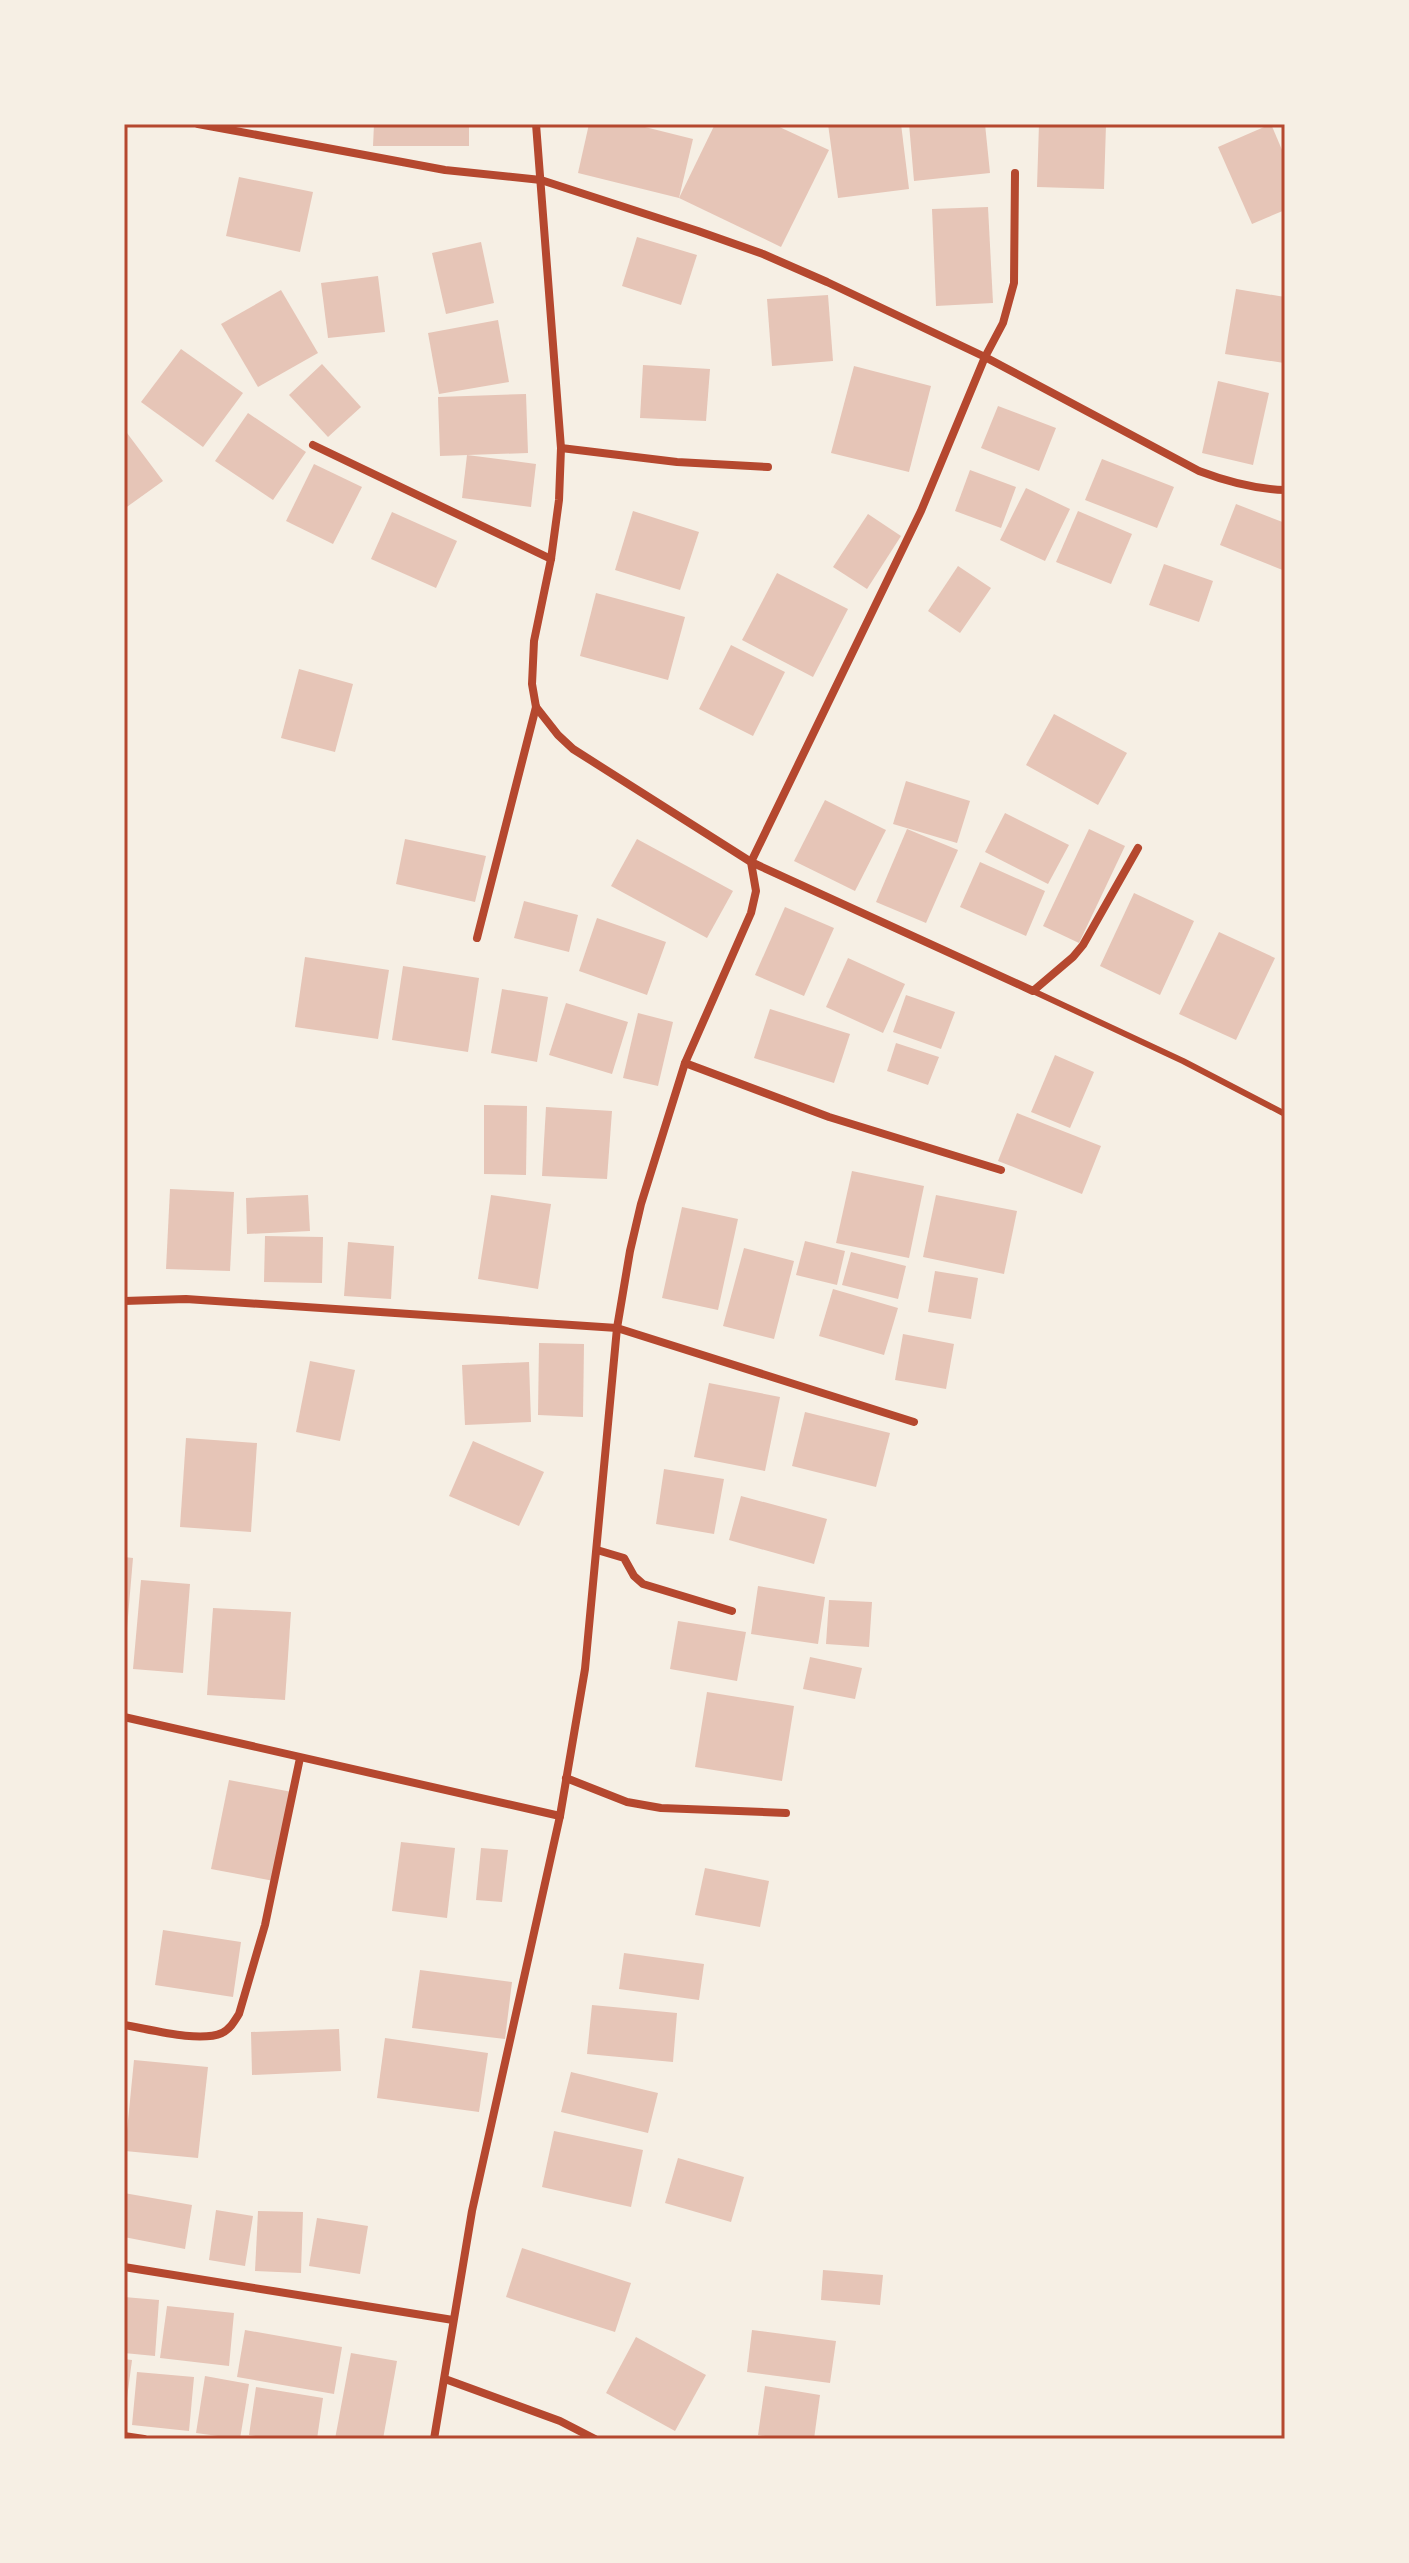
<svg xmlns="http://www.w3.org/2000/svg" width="1409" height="2563" font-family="'Space Grotesk',sans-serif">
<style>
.building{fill:#e6c5b7}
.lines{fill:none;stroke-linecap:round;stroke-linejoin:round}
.service{stroke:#b5482f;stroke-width:6}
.minor{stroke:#b5482f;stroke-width:8}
.neatline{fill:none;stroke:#b5482f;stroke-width:3}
</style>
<rect width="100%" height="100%" fill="#f6efe4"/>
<g class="building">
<path d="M374 124H469V146H373Z"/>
<path d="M589 124H633L693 139 679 198 578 173Z"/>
<path d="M715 124H773L829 150 781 247 679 198Z"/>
<path d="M828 124H901L909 189 838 198Z"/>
<path d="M909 124H985L990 173 914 181Z"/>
<path d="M1039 124H1106L1104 189 1037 187Z"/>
<path d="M1271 124 1285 157V210L1252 224 1218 147Z"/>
<path d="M239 177 313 192 300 252 226 236Z"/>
<path d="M988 207 993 303 936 306 932 209Z"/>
<path d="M637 237 697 255 681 305 622 286Z"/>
<path d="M481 242 494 303 446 314 432 253Z"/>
<path d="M378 276 385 332 328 338 321 283Z"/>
<path d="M1236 289 1285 297 1284 363 1225 354Z"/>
<path d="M281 290 318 353 258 387 221 324Z"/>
<path d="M828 295 833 361 772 366 767 299Z"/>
<path d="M498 320 509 382 439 394 428 333Z"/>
<path d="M181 349 243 393 203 447 141 402Z"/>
<path d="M322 364 361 407 328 437 289 395Z"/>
<path d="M643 365 710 369 706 421 640 418Z"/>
<path d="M854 366 931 386 909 472 831 453Z"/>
<path d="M1218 381 1269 393 1253 465 1202 453Z"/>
<path d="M526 394 528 453 440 456 438 397Z"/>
<path d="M998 406 1056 428 1039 471 981 448Z"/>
<path d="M248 413 306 452 273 500 215 461Z"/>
<path d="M124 429 163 481 124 509Z"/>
<path d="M467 455 536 464 531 507 462 498Z"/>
<path d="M1102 459 1174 487 1157 528 1085 500Z"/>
<path d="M314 464 362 487 333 544 286 521Z"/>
<path d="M970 470 1016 487 1001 528 955 511Z"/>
<path d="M1026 488 1070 509 1045 561 1000 540Z"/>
<path d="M1236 504 1285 523V571L1220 545Z"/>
<path d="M633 511 699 532 680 590 615 570Z"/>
<path d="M1078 511 1132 534 1111 584 1056 562Z"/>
<path d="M392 512 457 541 436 588 371 559Z"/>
<path d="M868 514 901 536 867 589 833 567Z"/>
<path d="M1164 564 1213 581 1199 622 1149 605Z"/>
<path d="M958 566 991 588 960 633 928 611Z"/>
<path d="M777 573 848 609 813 677 742 640Z"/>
<path d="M596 593 685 617 668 680 580 656Z"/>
<path d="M731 645 785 672 753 736 699 709Z"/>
<path d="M299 669 353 684 335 752 281 738Z"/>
<path d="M1054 714 1127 753 1098 805 1026 765Z"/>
<path d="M906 781 970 801 957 843 893 824Z"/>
<path d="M825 800 886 830 855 891 794 861Z"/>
<path d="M1005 813 1069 845 1048 884 985 852Z"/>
<path d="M907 829 958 850 926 923 876 902Z"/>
<path d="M1089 829 1125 846 1079 943 1043 926Z"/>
<path d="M405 839 486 856 475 902 396 884Z"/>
<path d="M637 839 733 891 707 938 611 886Z"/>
<path d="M980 862 1045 891 1026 936 960 907Z"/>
<path d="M1134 893 1194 921 1160 995 1100 966Z"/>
<path d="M524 901 578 915 569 952 514 938Z"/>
<path d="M785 907 834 928 804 996 755 975Z"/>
<path d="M597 918 666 942 647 995 579 971Z"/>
<path d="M1219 932 1275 958 1236 1040 1179 1014Z"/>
<path d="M305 957 389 970 378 1039 295 1027Z"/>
<path d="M848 958 905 984 883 1033 826 1007Z"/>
<path d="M403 966 479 978 468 1052 392 1040Z"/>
<path d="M502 989 548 997 537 1062 491 1053Z"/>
<path d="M906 995 955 1012 941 1049 893 1032Z"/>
<path d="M566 1003 628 1022 612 1074 549 1055Z"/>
<path d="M770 1009 850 1034 834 1083 754 1058Z"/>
<path d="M638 1013 673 1022 658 1086 623 1078Z"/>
<path d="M896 1043 939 1057 928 1085 887 1071Z"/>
<path d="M1055 1055 1094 1072 1070 1128 1031 1112Z"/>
<path d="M484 1105 527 1106 526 1175 484 1174Z"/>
<path d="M546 1107 612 1111 607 1179 542 1176Z"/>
<path d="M1017 1113 1101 1146 1082 1194 998 1161Z"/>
<path d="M852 1171 924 1186 909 1258 836 1243Z"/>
<path d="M170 1189 234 1192 230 1271 166 1269Z"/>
<path d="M308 1195 310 1231 247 1234 246 1198Z"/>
<path d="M491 1195 551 1204 538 1289 478 1279Z"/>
<path d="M936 1195 1017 1211 1004 1274 923 1257Z"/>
<path d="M682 1207 738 1219 718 1310 662 1298Z"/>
<path d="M265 1236 323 1237 322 1283 264 1282Z"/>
<path d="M805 1241 845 1251 837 1285 796 1275Z"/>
<path d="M348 1242 394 1246 391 1299 344 1296Z"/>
<path d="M744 1248 794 1261 774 1339 723 1326Z"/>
<path d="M851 1252 906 1266 898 1299 842 1285Z"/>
<path d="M935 1271 978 1278 971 1319 928 1312Z"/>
<path d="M833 1289 898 1308 884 1355 819 1336Z"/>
<path d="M903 1334 954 1344 946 1389 895 1380Z"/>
<path d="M539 1343 584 1344 583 1417 538 1415Z"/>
<path d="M310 1361 355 1370 340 1441 296 1432Z"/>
<path d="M529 1362 531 1422 465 1425 462 1365Z"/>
<path d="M709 1383 780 1397 765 1471 694 1457Z"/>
<path d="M805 1412 890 1433 876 1487 792 1466Z"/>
<path d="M186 1438 257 1443 251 1532 180 1527Z"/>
<path d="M473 1441 544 1472 519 1526 449 1496Z"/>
<path d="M664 1469 724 1479 714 1534 656 1524Z"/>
<path d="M741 1496 827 1519 814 1564 729 1540Z"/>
<path d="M124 1557 133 1558 126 1640 124 1639Z"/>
<path d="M141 1580 190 1584 183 1673 133 1669Z"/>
<path d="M758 1586 825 1597 818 1644 751 1634Z"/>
<path d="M829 1600 872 1602 869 1647 826 1644Z"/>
<path d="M213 1608 291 1612 285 1700 207 1695Z"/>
<path d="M678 1621 746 1632 737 1681 670 1669Z"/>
<path d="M810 1657 862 1668 855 1699 803 1689Z"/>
<path d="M707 1692 794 1706 782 1781 695 1767Z"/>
<path d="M229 1780 292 1792 274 1881 211 1869Z"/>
<path d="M401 1842 455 1848 447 1918 392 1911Z"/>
<path d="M481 1848 508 1850 502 1902 476 1900Z"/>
<path d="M705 1868 769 1881 760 1927 695 1915Z"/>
<path d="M163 1930 241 1942 233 1997 155 1985Z"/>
<path d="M624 1953 704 1964 699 2000 619 1989Z"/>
<path d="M420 1970 512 1982 505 2039 412 2028Z"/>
<path d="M592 2005 677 2013 673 2062 587 2054Z"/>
<path d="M339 2029 341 2071 252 2075 251 2032Z"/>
<path d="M385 2038 488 2053 479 2112 377 2098Z"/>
<path d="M134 2060 208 2067 198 2158 125 2151Z"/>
<path d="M571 2072 658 2093 648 2133 561 2112Z"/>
<path d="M554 2131 643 2150 631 2207 542 2187Z"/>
<path d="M678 2158 744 2177 731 2222 665 2203Z"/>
<path d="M124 2193 192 2205 185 2249 124 2237Z"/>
<path d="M216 2210 253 2216 245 2266 209 2260Z"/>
<path d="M258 2211 303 2212 301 2273 255 2271Z"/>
<path d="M317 2218 368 2226 360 2274 309 2266Z"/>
<path d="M522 2248 631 2283 615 2332 506 2297Z"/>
<path d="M823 2270 883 2275 880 2305 821 2300Z"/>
<path d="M124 2297 159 2300 155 2356 124 2353Z"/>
<path d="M167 2306 234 2313 229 2366 160 2358Z"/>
<path d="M245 2330 342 2347 334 2394 237 2377Z"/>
<path d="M752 2330 836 2341 830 2383 747 2372Z"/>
<path d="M636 2337 706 2375 675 2431 606 2393Z"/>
<path d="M351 2353 397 2361 383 2439H335Z"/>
<path d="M124 2359 132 2360 126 2406H124Z"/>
<path d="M137 2372 194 2377 189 2431 132 2425Z"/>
<path d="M205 2376 249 2384 240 2439 196 2433Z"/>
<path d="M765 2386 820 2395 814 2439H784L758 2435Z"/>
<path d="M256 2387 323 2398 317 2439H277L249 2435Z"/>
</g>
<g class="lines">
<path class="service" d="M1033 991 1183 1061 1285 1114"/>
<g class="minor">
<path d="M198 124 445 170 541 180 698 231 763 254 827 282 985 357 1199 471C1228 482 1254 489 1285 490"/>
<path d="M1015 173 1014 283 1003 323 985 357 921 511 751 862 1033 991 1073 957 1083 945 1138 848"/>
<path d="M313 445 551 559"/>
<path d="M561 448 677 462 768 467"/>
<path d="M477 938 536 707"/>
<path d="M685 1063 829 1117 1001 1170"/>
<path d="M124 1301 186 1299 617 1328 914 1422"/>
<path d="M597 1550 624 1558 634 1576 643 1584 732 1611"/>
<path d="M124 1717 560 1816"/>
<path d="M566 1778 627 1802 661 1808 786 1813"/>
<path d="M124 2025C149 2029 199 2043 222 2033 230 2029 234 2022 239 2014L265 1925 300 1758"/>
<path d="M124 2267 453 2320"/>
<path d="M445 2379 560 2421 595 2439"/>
<path d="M124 2436 144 2439"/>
<path d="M434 2439 472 2211 560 1816 585 1669 617 1328 630 1251 641 1204 685 1063 751 913 756 891 751 862 573 749 558 735 536 707 532 684 534 641 551 559 559 500 561 448 536 124"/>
</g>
</g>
<rect width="1409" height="2563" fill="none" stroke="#f6efe4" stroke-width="252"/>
<rect x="126" y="126" width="1157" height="2311" class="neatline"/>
</svg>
